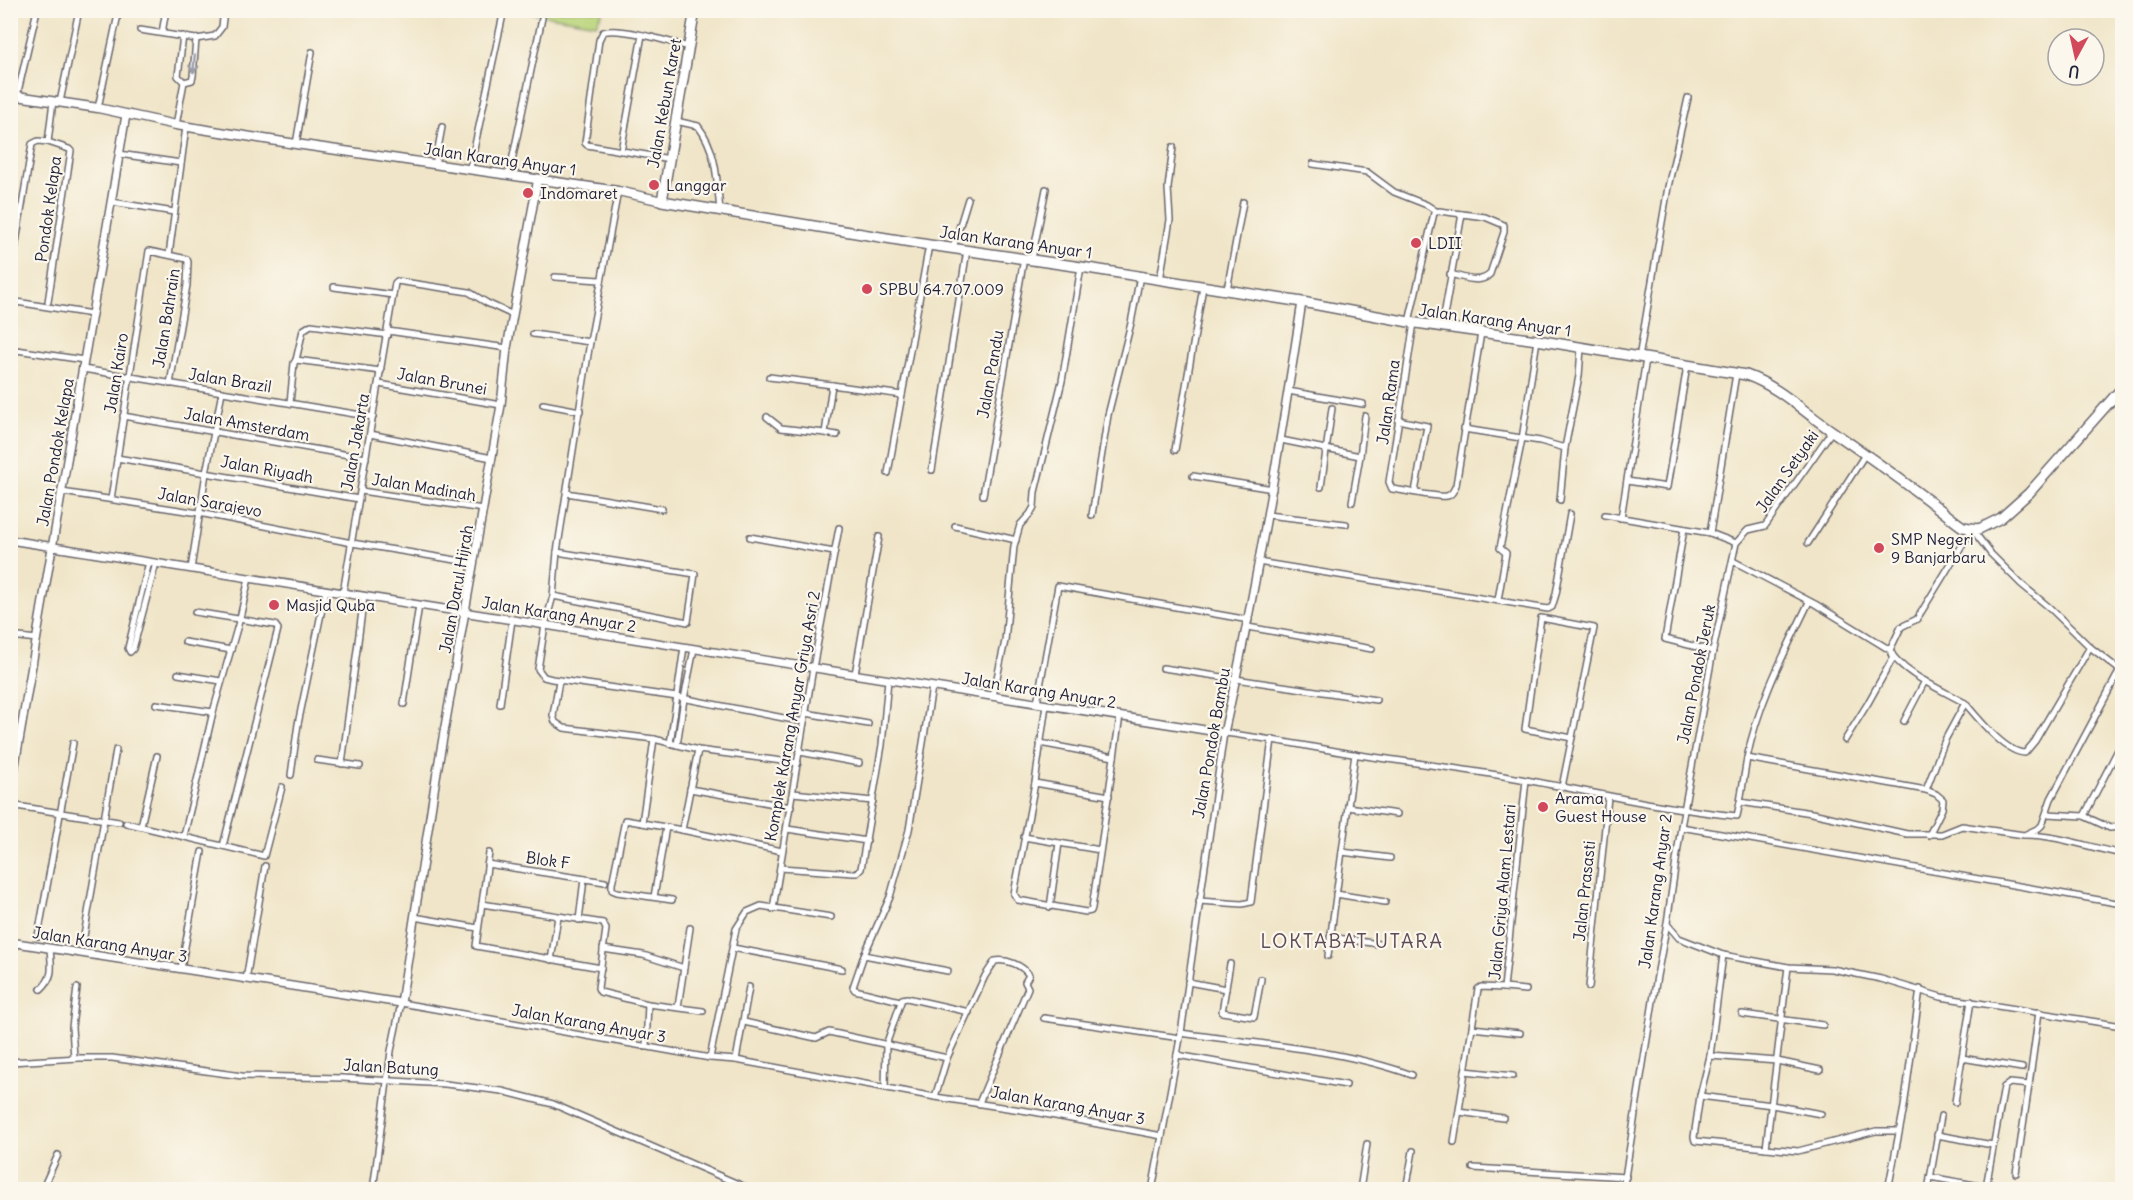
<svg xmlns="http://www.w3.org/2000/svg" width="2133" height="1200" font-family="Delius,sans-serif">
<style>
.green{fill:#b9d479;stroke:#6e7b5a;stroke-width:1.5}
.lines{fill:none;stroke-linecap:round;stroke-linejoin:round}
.minor-casing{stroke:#6a666c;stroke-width:8}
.tertiary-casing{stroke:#6a666c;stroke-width:10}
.secondary-casing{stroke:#6a666c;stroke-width:11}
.primary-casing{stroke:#6a666c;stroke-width:12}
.minor{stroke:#fff;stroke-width:5}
.tertiary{stroke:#fff;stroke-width:7}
.secondary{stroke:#fff;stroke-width:8}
.primary{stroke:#fff;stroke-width:9}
.oneway{stroke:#9c9ca7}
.poi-dot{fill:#d1495b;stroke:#fbf7ec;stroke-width:2}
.labels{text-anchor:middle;stroke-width:4.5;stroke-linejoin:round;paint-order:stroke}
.street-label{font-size:16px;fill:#22223b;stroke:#fbf7ec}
.poi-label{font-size:16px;fill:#22223b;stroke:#fbf7ec;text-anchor:start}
.quarter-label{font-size:20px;letter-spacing:1.5px;fill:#5e4c56;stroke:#fbf7ec}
</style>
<rect width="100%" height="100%" fill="#fbf7ec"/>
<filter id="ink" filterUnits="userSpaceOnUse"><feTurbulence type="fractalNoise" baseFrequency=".0167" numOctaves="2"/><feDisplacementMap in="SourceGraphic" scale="12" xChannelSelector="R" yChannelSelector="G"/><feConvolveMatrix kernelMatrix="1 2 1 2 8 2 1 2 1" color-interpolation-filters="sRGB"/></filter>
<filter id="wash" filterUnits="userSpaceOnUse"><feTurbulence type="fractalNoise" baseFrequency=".008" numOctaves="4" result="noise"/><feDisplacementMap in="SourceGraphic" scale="24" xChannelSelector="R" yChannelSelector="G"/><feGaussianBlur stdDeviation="1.35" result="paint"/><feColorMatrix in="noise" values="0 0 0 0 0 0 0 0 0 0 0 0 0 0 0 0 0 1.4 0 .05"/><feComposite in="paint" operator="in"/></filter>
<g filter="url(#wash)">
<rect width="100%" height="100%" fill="#f0e5c8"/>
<path class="green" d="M520 11 603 10V11L596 24Z"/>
</g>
<g filter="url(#ink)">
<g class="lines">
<defs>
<g id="minor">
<path d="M140 30 196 39 215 36 222 27 224 10"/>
<path d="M162 33 166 10"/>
<path d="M184 82 192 80 193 76 196 39"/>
<path d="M17 96 37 10"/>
<path d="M60 102 79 10"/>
<path d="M98 108 119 10"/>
<path d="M676 121 698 126C717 150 717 181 720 211"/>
<path d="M176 125 184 82 178 76 183 36"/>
<path d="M296 144 312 52"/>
<path d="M621 151 642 35"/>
<path d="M119 154 181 163"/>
<path d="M670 159 587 145 585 143 599 40 603 32C620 26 669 42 689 47"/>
<path d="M1313 164 1367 172 1394 192 1427 205 1436 211"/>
<path d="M435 165 442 127"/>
<path d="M470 168 504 10"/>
<path d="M509 175 542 18"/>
<path d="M618 191 590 342 557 552 553 596 545 625 538 669 544 677 552 679 677 697 804 722"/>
<path d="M112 202 174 212"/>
<path d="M953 248 968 199"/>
<path d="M169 255 186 127"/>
<path d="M1032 259 1046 189"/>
<path d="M555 277 600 280"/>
<path d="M10 280 32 144 38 141 48 142"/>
<path d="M1160 280 1170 220 1168 188 1173 147"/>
<path d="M334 287 393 295"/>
<path d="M1227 290 1243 202"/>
<path d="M10 301 92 314"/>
<path d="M48 302 71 151 69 149 48 142 53 101"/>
<path d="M1409 322 1434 213 1439 211 1485 217 1504 225V232L1490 274C1480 285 1463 277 1450 274"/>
<path d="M1414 323 1389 482 1392 489C1402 490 1438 498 1447 496 1452 495 1454 490 1456 485L1481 333"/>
<path d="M1442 327 1462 214"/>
<path d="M388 331 507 348"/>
<path d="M533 334 590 342"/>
<path d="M10 349 84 360"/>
<path d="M1639 358 1668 187 1688 98"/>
<path d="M296 360 381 371"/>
<path d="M83 369 373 417"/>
<path d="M769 377 832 385"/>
<path d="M379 384 501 405"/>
<path d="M1288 391 1363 404"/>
<path d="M290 403 294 363 296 360 303 330 311 325 388 335"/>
<path d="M543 404 580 411"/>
<path d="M123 416 366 458"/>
<path d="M767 417 781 428 825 433 832 385 902 395"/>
<path d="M1398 420 1427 426 1415 492"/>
<path d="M1464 429 1540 441 1565 448 1560 500"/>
<path d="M825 433 837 435"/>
<path d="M370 434 492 458"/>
<path d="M1281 440 1360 456 1352 502"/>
<path d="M1565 448 1579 376 1581 348"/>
<path d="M1175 450 1203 287"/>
<path d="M1360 456 1365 416"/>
<path d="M117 458 359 499"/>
<path d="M932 470 967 250"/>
<path d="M888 473 929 245"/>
<path d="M1193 476 1273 489"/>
<path d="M1627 481 1667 487 1687 366"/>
<path d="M1321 487 1332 408"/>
<path d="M361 491 483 509"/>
<path d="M62 492 199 513 352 543 474 563"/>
<path d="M567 493 662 509"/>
<path d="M983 495 1024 258"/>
<path d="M111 499 149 251 187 259 188 262 187 285 170 384"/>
<path d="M1092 515 1108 415 1131 323 1140 276"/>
<path d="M1267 515 1346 524"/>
<path d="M1605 515 1710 533"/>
<path d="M1621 518 1646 359"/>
<path d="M955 526 1016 540"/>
<path d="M1684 529 1665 639 1713 651"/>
<path d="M750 537 834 552"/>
<path d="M1736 543 1710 533 1736 374"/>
<path d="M1808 543 1866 453"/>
<path d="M1733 561 1815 604 1890 650C1899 672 1944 691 1965 703L1945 740 1926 790 1747 758C1758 703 1785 652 1809 602"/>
<path d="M149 562 128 648 130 652 133 649 156 563"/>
<path d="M1258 562 1548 609 1552 607 1556 594 1570 514"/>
<path d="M191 569 206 473 222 392"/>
<path d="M343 593 395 283 397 281 469 292 487 303 513 315"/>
<path d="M553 596 688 622 695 574 557 552"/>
<path d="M1498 600 1506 553 1500 548 1522 439 1537 340"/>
<path d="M195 612 275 625 278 629 223 846"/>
<path d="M1248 627 1372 649"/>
<path d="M10 636 37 639"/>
<path d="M185 642 231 650"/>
<path d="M1890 650 1901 627 1917 619 1972 529 1991 554 2021 584 2050 608 2090 647 2121 671"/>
<path d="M1163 668 1376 700"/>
<path d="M178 674 221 681"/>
<path d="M855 674 879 537"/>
<path d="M559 681 553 715 555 722 564 728 654 739 698 750 798 763"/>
<path d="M993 696 1005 641 1014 546 1020 525 1030 514 1034 507 1035 492 1062 381 1081 267"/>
<path d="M1037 703 1058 586 1249 620"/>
<path d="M1965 703C1978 718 2005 753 2025 753L2035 741 2090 647"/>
<path d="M156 704 213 712"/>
<path d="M404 704 419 605"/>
<path d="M500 704 512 620"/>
<path d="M1046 705 1035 783 1014 894 1018 900 1086 912 1091 911 1092 908 1120 716"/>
<path d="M806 713 868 724"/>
<path d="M1904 721 1925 681"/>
<path d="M1845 740 1868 703 1893 658"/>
<path d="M1040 743 1114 757"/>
<path d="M670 744 684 647"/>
<path d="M677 745 684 699 694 649"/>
<path d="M698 750 682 830 782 851"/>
<path d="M800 752 859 763"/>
<path d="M1747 758 1740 802 1812 813 1907 834H1942L1962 826 2024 835 2039 828 2042 825 2051 799 2120 670"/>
<path d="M317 760 360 766"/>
<path d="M342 764 364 596"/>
<path d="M291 775 298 724 326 590"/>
<path d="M1035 783 1109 796"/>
<path d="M1562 787 1594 628 1541 618 1525 729 1572 738"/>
<path d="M690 789 791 807"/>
<path d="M1926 790 1936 794 1943 800 1942 809 1929 835"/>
<path d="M793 793 873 801"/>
<path d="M10 805 119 822"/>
<path d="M1348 807 1397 814"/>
<path d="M2047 814 2084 816 2110 828 2118 827 2122 823"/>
<path d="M2084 816 2122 742"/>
<path d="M126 823 264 856 282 787"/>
<path d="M642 823 654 739"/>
<path d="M141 826 157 756"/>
<path d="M1681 827 2122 904"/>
<path d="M787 829 867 841"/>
<path d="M2025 835C2057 835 2088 847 2118 853"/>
<path d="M184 836 213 712 240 618 249 578"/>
<path d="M1024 837 1100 850"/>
<path d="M1342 852 1390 858"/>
<path d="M489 853 476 946 601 968"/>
<path d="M487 864 605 882"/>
<path d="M780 868 853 873H857L861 869 882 745 888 680"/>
<path d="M1336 894 1385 902"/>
<path d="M654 897 666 827"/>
<path d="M672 900 617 892 612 890V884L625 820 682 830"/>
<path d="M1199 901 1242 904 1251 902 1272 739"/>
<path d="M482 904 603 923 606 929 598 988 600 992 648 1004 703 1011"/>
<path d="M1050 907 1059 843"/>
<path d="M773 909 813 668 839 528"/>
<path d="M414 917 478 928"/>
<path d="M579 920 584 879"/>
<path d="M1667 924 1679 938 1723 955 1788 967 1832 969 1881 979 1941 997 2122 1026"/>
<path d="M38 936 73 743"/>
<path d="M1330 937 1379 944"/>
<path d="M83 942 116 750"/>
<path d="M733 948 842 969"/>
<path d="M603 949 643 955 684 968"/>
<path d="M864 955 948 971"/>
<path d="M1723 955 1710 1056 1700 1096 1694 1137 1695 1141 1798 1151 1876 1131H1898"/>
<path d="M1328 956 1355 754"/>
<path d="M551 960 558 917"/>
<path d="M1230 964 1222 1012 1254 1017 1261 979"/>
<path d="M181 969 202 852"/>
<path d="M246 980 265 866"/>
<path d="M1188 982 1226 989"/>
<path d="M1589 987 1608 797"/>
<path d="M41 989C55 976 51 966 50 948"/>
<path d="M1526 990 1504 988 1526 780"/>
<path d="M900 1001 855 990 853 987 864 955 890 897 909 830 932 687"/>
<path d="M678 1007 690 928"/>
<path d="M1742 1014 1823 1025"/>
<path d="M1044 1018 1180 1038"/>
<path d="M744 1022 816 1038 829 1032 947 1058"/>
<path d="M1472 1028 1520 1033"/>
<path d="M1181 1033C1257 1044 1341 1049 1412 1075"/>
<path d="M646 1047 648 1004"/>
<path d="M1177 1055 1346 1085"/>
<path d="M1710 1056 1777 1061 1820 1070"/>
<path d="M74 1058 72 1027 77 988"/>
<path d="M710 1058 736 929 747 912 761 906 831 917"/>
<path d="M1962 1058 2022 1068"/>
<path d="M736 1060 749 987"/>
<path d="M10 1062 79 1058H112L242 1076 342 1078 445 1084 502 1091 553 1104 752 1190"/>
<path d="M1465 1071 1513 1076"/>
<path d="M885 1087 886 1045 902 999 907 998 969 1012"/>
<path d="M1700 1096 1772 1105 1821 1114"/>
<path d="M935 1097 947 1058 985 976 995 961C1007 959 1022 965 1029 975L1025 982 1028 988 979 1103"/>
<path d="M1955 1102 1971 1001"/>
<path d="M1459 1112 1503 1118"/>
<path d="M1937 1135 1993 1145"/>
<path d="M1454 1142 1478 989 1481 987 1504 988"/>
<path d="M1766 1148 1788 967"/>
<path d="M1473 1168 1626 1177"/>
<path d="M2016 1173 2029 1085"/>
<path d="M1930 1177 1986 1187 1985 1188"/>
<path d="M1889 1187 1902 1190"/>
<path d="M1986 1187 2004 1087 2010 1083 2029 1085 2039 1012"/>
<path d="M42 1190 58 1155"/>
<path d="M373 1190 391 1051 401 1003 710 1058 736 1060 935 1097 1034 1112 1162 1136"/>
<path d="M1152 1190 1181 1033 1224 733C1269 738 1314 748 1359 755 1414 763 1471 770 1526 780 1597 793 1666 809 1737 816L1740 802"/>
<path d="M1360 1190 1367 1144"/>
<path d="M1406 1190 1413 1151"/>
<path d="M1623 1190 1657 976 1667 923 1681 827 1713 651 1736 543 1748 530 1765 526 1832 431"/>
<path d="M1888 1190 1904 1107 1920 989"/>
<path d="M1928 1190 1941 1116"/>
</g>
<g id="tertiary">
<path d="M10 540 1224 733C1256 590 1280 447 1302 302"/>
<path d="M10 794 126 115"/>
<path d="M10 942 401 1003 436 778 501 405 507 348 538 178"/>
</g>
<path id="secondary" d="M10 95 98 108 176 125 296 144 618 191 662 201"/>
<path id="primary" d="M695 10 662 201 929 245 1081 267 1302 302 1409 322 1537 340 1746 375C1778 386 1804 412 1832 431 1874 460 1916 490 1956 522L1963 527 1979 529 2001 518 2029 493 2122 388"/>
</defs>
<use href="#minor" class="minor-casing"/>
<use href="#tertiary" class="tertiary-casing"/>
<use href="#secondary" class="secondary-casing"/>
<use href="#primary" class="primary-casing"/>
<use href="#minor" class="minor"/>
<use href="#tertiary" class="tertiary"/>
<use href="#secondary" class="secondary"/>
<use href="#primary" class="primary"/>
</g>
<defs><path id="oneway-shaft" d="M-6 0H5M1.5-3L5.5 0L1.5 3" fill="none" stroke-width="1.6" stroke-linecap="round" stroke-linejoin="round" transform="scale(1.5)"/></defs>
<use class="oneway" href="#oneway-shaft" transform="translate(194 64) rotate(95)"/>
</g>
<g class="poi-dot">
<circle cx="654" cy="185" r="6"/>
<circle cx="528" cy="193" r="6"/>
<circle cx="1416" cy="243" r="6"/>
<circle cx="867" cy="289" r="6"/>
<circle cx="1879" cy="548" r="6"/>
<circle cx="274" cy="605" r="6"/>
<circle cx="1543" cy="807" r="6"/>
</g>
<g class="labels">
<g class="street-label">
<text transform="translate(664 103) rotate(-80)" y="6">Jalan Kebun Karet</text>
<text transform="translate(500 159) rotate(8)" y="6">Jalan Karang Anyar 1</text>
<text transform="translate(48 209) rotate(-82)" y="6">Pondok Kelapa</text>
<text transform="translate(1016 242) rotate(8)" y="6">Jalan Karang Anyar 1</text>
<text transform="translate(166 318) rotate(-81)" y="6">Jalan Bahrain</text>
<text transform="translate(1495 320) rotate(8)" y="6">Jalan Karang Anyar 1</text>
<text transform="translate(116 373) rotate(-81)" y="6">Jalan Kairo</text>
<text transform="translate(990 374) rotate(-80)" y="6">Jalan Pandu</text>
<text transform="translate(230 380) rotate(9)" y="6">Jalan Brazil</text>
<text transform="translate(442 381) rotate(10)" y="6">Jalan Brunei</text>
<text transform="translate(1388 402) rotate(-82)" y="6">Jalan Rama</text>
<text transform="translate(247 424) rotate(10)" y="6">Jalan Amsterdam</text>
<text transform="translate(355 442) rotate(-80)" y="6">Jalan Jakarta</text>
<text transform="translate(55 452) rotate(-80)" y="6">Jalan Pondok Kelapa</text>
<text transform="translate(267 469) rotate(10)" y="6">Jalan Riyadh</text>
<text transform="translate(1787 471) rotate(-55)" y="6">Jalan Setyaki</text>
<text transform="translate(424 487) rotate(9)" y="6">Jalan Madinah</text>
<text transform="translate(210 502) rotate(10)" y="6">Jalan Sarajevo</text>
<text transform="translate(456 589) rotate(-80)" y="6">Jalan Darul Hijrah</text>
<text transform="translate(559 614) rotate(9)" y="6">Jalan Karang Anyar 2</text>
<text transform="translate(1696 674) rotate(-79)" y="6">Jalan Pondok Jeruk</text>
<text transform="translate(1039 690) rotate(9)" y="6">Jalan Karang Anyar 2</text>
<text transform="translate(792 716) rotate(-80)" y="6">Komplek Karang Anyar Griya Asri 2</text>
<text transform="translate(1211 743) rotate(-80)" y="6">Jalan Pondok Bambu</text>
<text transform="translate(548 860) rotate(8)" y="6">Blok F</text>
<text transform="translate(1584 891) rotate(-84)" y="6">Jalan Prasasti</text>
<text transform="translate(1655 891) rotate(-82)" y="6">Jalan Karang Anyar 2</text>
<text transform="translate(1502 892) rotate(-85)" y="6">Jalan Griya Alam Lestari</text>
<text transform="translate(110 944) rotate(9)" y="6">Jalan Karang Anyar 3</text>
<text transform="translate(589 1023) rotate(10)" y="6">Jalan Karang Anyar 3</text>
<text transform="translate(391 1067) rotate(3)" y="6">Jalan Batung</text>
<text transform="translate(1068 1105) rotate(10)" y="6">Jalan Karang Anyar 3</text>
</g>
<g class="poi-label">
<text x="666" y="191">Langgar</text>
<text x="540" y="199">Indomaret</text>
<text x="1428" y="249">LDII</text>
<text x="879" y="295">SPBU 64.707.009</text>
<text x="1891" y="545">SMP Negeri<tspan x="1891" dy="18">9 Banjarbaru</tspan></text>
<text x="286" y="611">Masjid Quba</text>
<text x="1555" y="804">Arama<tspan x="1555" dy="18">Guest House</tspan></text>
</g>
<g class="quarter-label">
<text x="1352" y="948">LOKTABAT UTARA</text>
</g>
</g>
<rect width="2133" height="1200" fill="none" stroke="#fbf7ec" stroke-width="36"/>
<g transform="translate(2076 57) rotate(188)"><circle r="28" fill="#fbf7ec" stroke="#a4a2a5" stroke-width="1.5"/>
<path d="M0-4.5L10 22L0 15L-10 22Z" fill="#d1495b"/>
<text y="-9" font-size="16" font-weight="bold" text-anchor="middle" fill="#22223b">U</text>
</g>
</svg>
